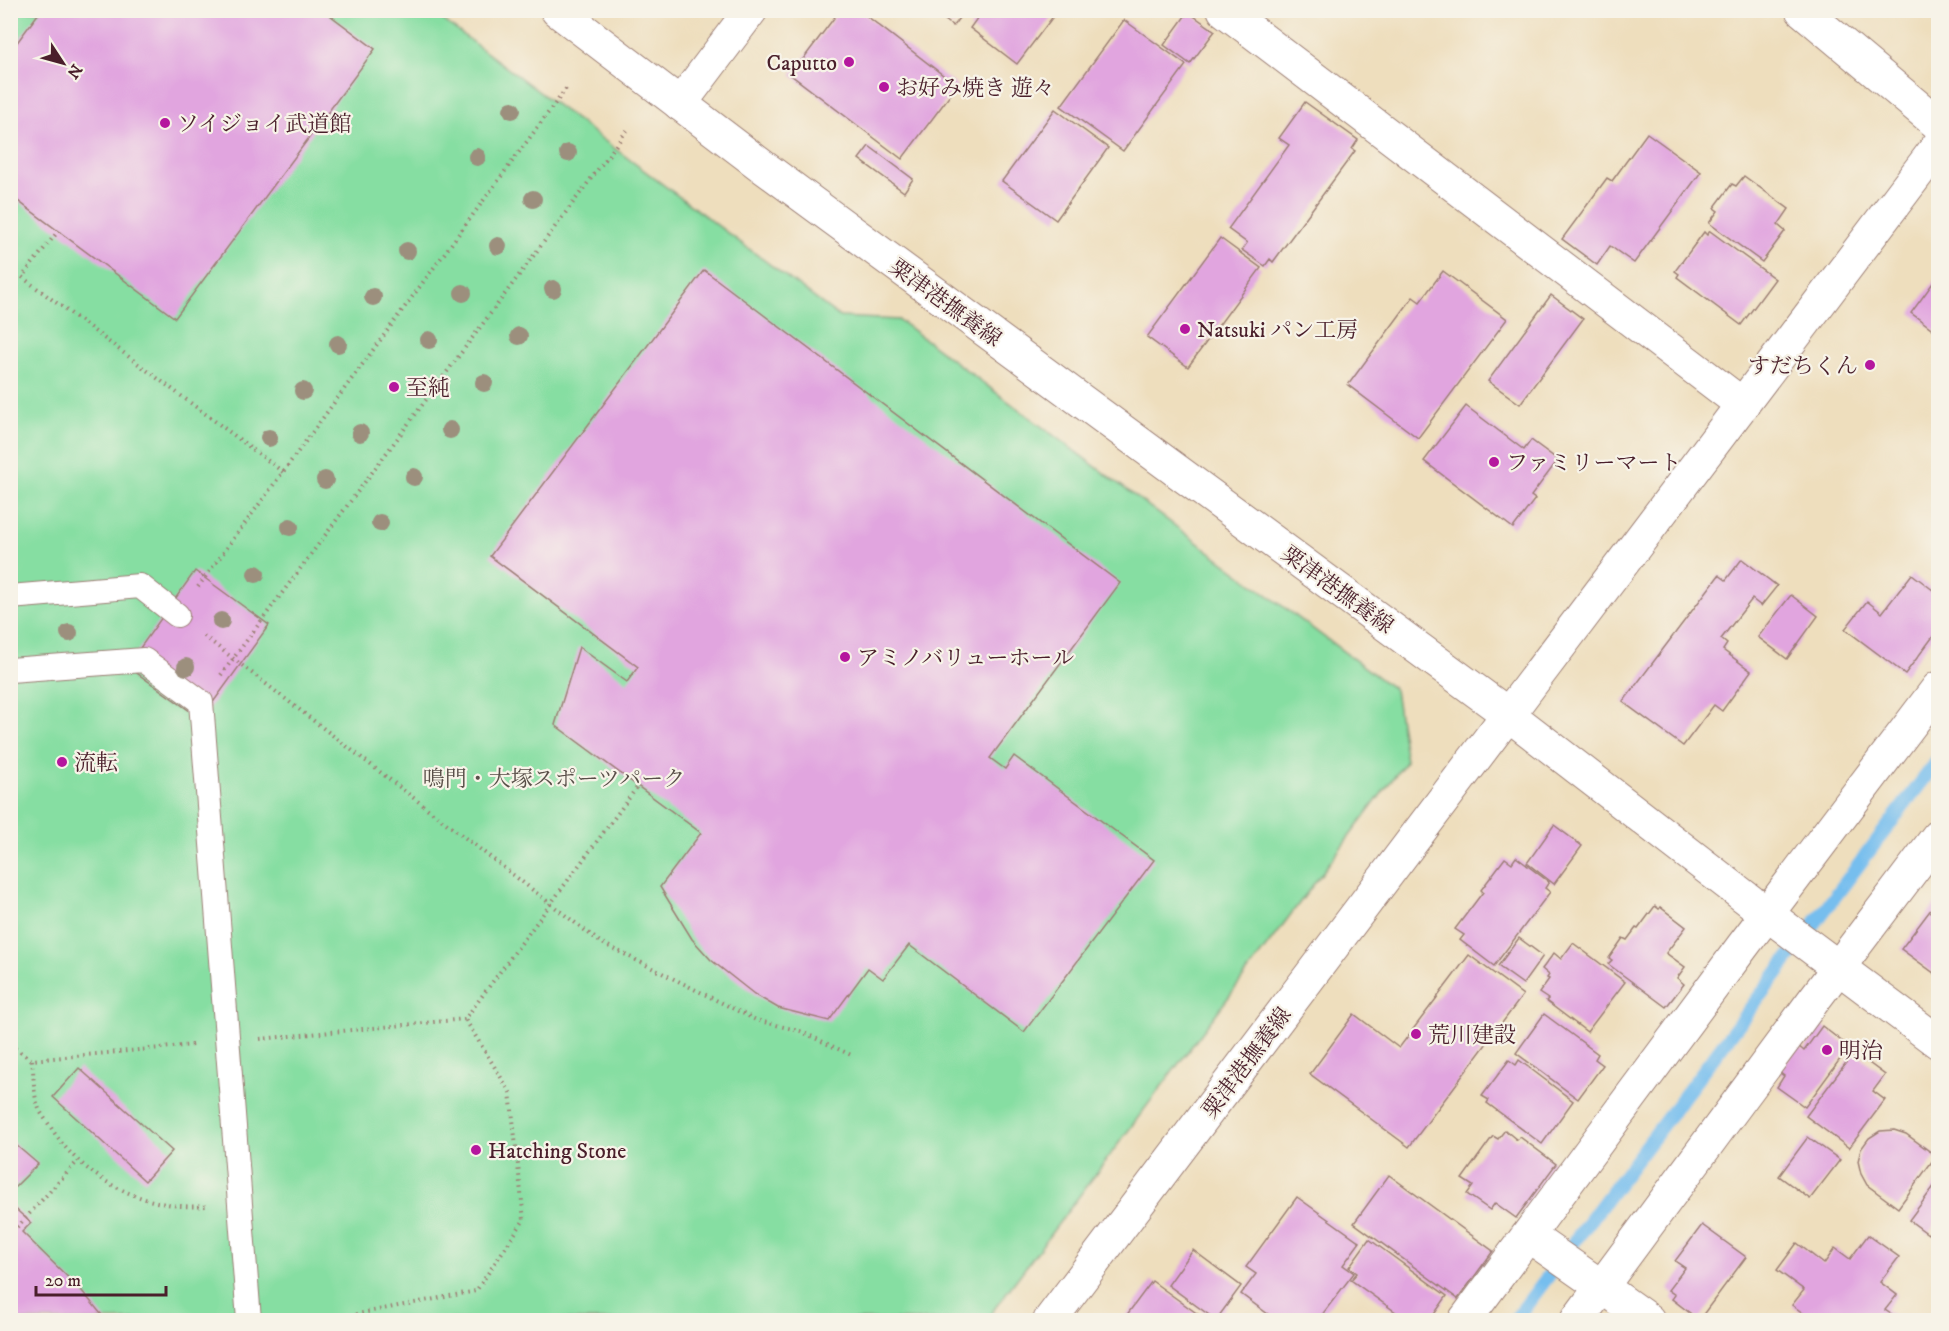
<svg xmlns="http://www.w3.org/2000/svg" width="1949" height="1331" font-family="'IM FELL DW Pica','Noto Serif JP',serif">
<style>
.green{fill:#86dea2;stroke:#687e66;stroke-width:1.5}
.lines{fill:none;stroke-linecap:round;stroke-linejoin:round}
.stream{stroke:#76beee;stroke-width:14}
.building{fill:#e1a5df}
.lane-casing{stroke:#9c7e74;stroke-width:26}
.street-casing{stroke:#9c7e74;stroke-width:35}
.secondary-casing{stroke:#9c7e74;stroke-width:35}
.path{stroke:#9c7e74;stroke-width:4;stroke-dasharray:1.5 4.5;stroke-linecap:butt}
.lane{stroke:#fff;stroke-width:24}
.street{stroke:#fff;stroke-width:33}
.secondary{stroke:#fff;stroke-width:33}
.tree{fill:#9c8f7d}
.poi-dot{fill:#b5179e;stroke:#f7f3e8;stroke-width:2}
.labels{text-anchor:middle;stroke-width:4.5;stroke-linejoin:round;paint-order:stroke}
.poi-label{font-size:22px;fill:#4a1f2b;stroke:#f7f3e8;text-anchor:start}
.street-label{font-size:22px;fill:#4a1f2b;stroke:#f7f3e8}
.park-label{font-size:22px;fill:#594f49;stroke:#f7f3e8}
</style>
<rect width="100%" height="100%" fill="#f7f3e8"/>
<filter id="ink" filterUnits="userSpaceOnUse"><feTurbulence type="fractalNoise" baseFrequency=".0167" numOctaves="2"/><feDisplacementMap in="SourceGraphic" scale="12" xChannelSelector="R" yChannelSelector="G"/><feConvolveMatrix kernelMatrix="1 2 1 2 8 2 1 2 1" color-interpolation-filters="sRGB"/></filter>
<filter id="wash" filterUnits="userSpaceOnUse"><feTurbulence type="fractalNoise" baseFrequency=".008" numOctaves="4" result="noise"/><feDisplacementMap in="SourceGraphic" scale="24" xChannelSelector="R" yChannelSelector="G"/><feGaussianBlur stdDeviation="1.35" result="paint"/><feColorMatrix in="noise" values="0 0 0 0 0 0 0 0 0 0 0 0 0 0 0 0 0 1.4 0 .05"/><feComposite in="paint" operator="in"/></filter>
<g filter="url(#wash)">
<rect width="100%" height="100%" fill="#eedebd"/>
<path class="green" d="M10 11H431L840 317 899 320 1395 690 1406 761 986 1320H11Z"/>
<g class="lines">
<path class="stream" d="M1515 1320 1938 760"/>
</g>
<g id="blocks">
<g class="building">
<path d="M41 10H323L375 49 175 318 10 195V52Z"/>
<path d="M840 10H859L957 86 902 159 791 75Z"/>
<path d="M932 10H965L953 26Z"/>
<path d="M983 10H1058L1017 64 970 28Z"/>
<path d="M1188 12 1215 31 1190 64 1164 45Z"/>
<path d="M1124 20 1186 65 1123 151 1061 106Z"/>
<path d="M1305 102 1358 140 1352 149 1355 151 1273 262 1270 259 1265 266 1242 250 1247 243 1228 229 1289 145 1279 138Z"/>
<path d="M1055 109 1108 148 1056 220 1002 181Z"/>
<path d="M1647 133 1701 172 1634 263 1610 246 1597 265 1562 239 1607 178 1612 181Z"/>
<path d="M869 146 913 179 904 192 859 159Z"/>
<path d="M1744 176 1789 209 1778 225 1785 231 1762 262 1709 223 1718 211 1714 208 1732 184 1736 186Z"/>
<path d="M1710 231 1775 279 1741 325 1677 277 1679 274 1675 271 1704 232 1707 235Z"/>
<path d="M1220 238 1261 268 1188 367 1147 337Z"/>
<path d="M704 270 1120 583 990 758 1005 769 1014 756 1154 860 1024 1032 909 945 883 979 868 968 829 1021 778 1008 754 994 711 960 692 939 660 887 701 833 555 725 579 647 627 682 638 667 490 556Z"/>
<path d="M1443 271 1507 319 1418 438 1348 385 1413 297 1420 302Z"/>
<path d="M1938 276V333L1911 313Z"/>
<path d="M1551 295 1583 319 1520 404 1488 381Z"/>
<path d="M1466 406 1524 450 1531 440 1558 460 1531 496 1535 499 1513 528 1424 461Z"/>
<path d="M1742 559 1777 586 1761 606 1752 599 1721 639 1727 644 1723 650 1751 671 1722 711 1714 705 1683 746 1623 702 1719 575 1726 580Z"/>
<path d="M195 571 269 625 201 719 127 666Z"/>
<path d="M1912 574 1938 594V630L1905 674 1845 629 1867 601 1882 613Z"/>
<path d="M1791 595 1818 616 1787 659 1758 637Z"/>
<path d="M1554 825 1582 846 1554 884 1527 863Z"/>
<path d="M1516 857 1549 882 1545 888 1550 892 1494 966 1460 940 1464 935 1455 929 1483 892 1481 890 1505 858 1512 863Z"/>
<path d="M1938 900V976L1901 949Z"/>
<path d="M1655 906 1659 909 1660 907 1686 927 1666 953 1685 967 1677 978 1684 984 1666 1007 1608 964 1612 960 1609 958 1623 938 1627 940 1636 928 1638 929Z"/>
<path d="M1519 938 1543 956 1523 984 1498 966Z"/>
<path d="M1573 943 1625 982 1587 1032 1546 1001 1548 999 1539 993 1549 979 1547 978 1549 975 1542 969 1554 953 1561 959Z"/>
<path d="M1469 955 1523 995 1409 1147 1310 1074 1354 1014 1399 1048Z"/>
<path d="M1544 1014 1598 1054 1595 1059 1603 1065 1578 1099 1516 1053Z"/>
<path d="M1822 1026 1849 1047 1805 1107 1777 1087 1784 1076 1779 1072 1798 1046 1804 1051Z"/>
<path d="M1854 1052 1885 1075 1873 1091 1885 1100 1849 1148 1806 1116Z"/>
<path d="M1509 1060 1516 1065 1519 1060 1573 1101 1542 1144 1487 1103 1489 1100 1482 1096Z"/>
<path d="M79 1068 172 1151 145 1181 53 1097Z"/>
<path d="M1505 1130 1517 1140 1520 1137 1556 1164 1516 1218 1495 1203 1490 1210 1467 1194 1473 1186 1462 1179 1493 1136 1498 1139Z"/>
<path d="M1894 1130 1906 1134 1936 1156 1898 1208 1867 1185 1861 1174 1858 1161 1861 1149 1869 1138 1880 1131Z"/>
<path d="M1808 1137 1840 1160 1810 1199 1779 1176Z"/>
<path d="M10 1140 38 1164 10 1192Z"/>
<path d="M1389 1175 1493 1251 1458 1299 1354 1223Z"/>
<path d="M1938 1181V1220L1928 1234 1909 1220Z"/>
<path d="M1297 1197 1360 1242 1343 1265 1354 1273 1318 1320H1276L1241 1294 1256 1274 1246 1267Z"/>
<path d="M10 1204 31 1223 22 1232 82 1291 106 1320H10Z"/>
<path d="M1702 1225 1746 1257 1699 1320 1672 1299 1675 1295 1668 1290 1685 1268 1675 1261Z"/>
<path d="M1868 1235 1899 1257 1880 1282 1897 1295 1885 1310 1900 1320H1803L1807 1316 1792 1305 1804 1290 1777 1270 1797 1243 1824 1264 1835 1248 1850 1259Z"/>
<path d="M1369 1239 1447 1296 1430 1320H1407L1351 1280 1357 1273 1349 1267Z"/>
<path d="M1193 1250 1241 1286 1216 1320 1168 1285Z"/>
<path d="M1152 1281 1206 1320H1123Z"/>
</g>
</g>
</g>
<g filter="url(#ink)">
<use href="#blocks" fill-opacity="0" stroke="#9c7e74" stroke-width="1.5"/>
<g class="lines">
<defs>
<g id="lane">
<path d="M10 597 140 586 177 615"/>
<path d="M10 670 144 660 201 702 249 1320"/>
</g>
<g id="street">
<path d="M1224 10 1743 405"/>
<path d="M680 104 751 10"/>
<path d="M1529 1236 1602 1287 1648 1320"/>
<path d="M1465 1320 1742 947 1938 688"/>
<path d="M1577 1320 1813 1001 1938 836"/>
</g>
<g id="secondary">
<path d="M557 10 762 166 1509 715 1767 914 1938 1042"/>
<path d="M1802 10 1938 124"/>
<path d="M1050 1320 1938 146"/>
</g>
</defs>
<use href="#lane" class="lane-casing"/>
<use href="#street" class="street-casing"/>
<use href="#secondary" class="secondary-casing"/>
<g class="path">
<path d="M59 230 22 277 283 472"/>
<path d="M198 587 568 86"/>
<path d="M204 636 600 942 756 1020 800 1031 851 1055"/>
<path d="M221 675 628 129"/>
<path d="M260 1039 465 1019 638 786"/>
<path d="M10 1045 32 1060 193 1045"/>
<path d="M32 1060C34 1074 33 1093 38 1106 40 1113 46 1120 50 1126 81 1178 145 1211 206 1206"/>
<path d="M17 1227 78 1161"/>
<path d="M326 1320 476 1291 524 1220 510 1092 465 1019"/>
</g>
<use href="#lane" class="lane"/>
<use href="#street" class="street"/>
<use href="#secondary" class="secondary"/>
</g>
<g class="tree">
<circle cx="512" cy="110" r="9"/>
<circle cx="568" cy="153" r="9"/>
<circle cx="477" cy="157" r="9"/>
<circle cx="533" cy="199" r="9"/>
<circle cx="498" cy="246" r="9"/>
<circle cx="407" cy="251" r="9"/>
<circle cx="553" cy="289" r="9"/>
<circle cx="463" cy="293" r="9"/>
<circle cx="373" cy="297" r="9"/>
<circle cx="519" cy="336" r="9"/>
<circle cx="429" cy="340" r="9"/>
<circle cx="338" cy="344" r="9"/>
<circle cx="484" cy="383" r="9"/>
<circle cx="303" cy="391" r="9"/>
<circle cx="450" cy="430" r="9"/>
<circle cx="360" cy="433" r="9"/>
<circle cx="269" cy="438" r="9"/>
<circle cx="414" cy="477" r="9"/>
<circle cx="325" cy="480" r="9"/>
<circle cx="380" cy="523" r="9"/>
<circle cx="290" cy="527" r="9"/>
<circle cx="256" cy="574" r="9"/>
<circle cx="221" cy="621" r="9"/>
<circle cx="69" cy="633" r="9"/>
<circle cx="186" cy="667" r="9"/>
</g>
</g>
<g class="poi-dot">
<circle cx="849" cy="62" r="6"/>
<circle cx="884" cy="87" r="6"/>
<circle cx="165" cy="123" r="6"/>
<circle cx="1185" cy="329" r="6"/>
<circle cx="1870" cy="365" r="6"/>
<circle cx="394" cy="387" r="6"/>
<circle cx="1494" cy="462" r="6"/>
<circle cx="845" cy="657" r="6"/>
<circle cx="62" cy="762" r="6"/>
<circle cx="1416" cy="1034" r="6"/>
<circle cx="1827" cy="1050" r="6"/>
<circle cx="476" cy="1150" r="6"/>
</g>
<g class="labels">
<g class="poi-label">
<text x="837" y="70" text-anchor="end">Caputto</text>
<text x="896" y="95">お好み焼き 遊々</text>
<text x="177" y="131">ソイジョイ武道館</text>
<text x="1197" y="337">Natsuki パン工房</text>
<text x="1858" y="373" text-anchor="end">すだちくん</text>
<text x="406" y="395">至純</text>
<text x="1506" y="470">ファミリーマート</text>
<text x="857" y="665">アミノバリューホール</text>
<text x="74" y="770">流転</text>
<text x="1428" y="1042">荒川建設</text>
<text x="1839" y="1058">明治</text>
<text x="488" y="1158">Hatching Stone</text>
</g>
<g class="street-label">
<text transform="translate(946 302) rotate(36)" y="8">粟津港撫養線</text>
<text transform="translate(1338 589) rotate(36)" y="8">粟津港撫養線</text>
<text transform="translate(1246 1062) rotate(-53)" y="8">粟津港撫養線</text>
</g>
<g class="park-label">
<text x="554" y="786">鳴門・大塚スポーツパーク</text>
</g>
</g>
<rect width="1949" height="1331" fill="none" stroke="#f7f3e8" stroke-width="36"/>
<g transform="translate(63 63) rotate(126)" stroke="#f7f3e8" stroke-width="4.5" paint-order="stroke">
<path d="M0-4.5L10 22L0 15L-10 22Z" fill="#4a1f2b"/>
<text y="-9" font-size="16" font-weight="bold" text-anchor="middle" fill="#4a1f2b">N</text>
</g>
<path d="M36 1286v9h130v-9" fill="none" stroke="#4a1f2b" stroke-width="3"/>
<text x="45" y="1286" font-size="18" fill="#4a1f2b" stroke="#f7f3e8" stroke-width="4.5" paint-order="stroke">20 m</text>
</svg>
